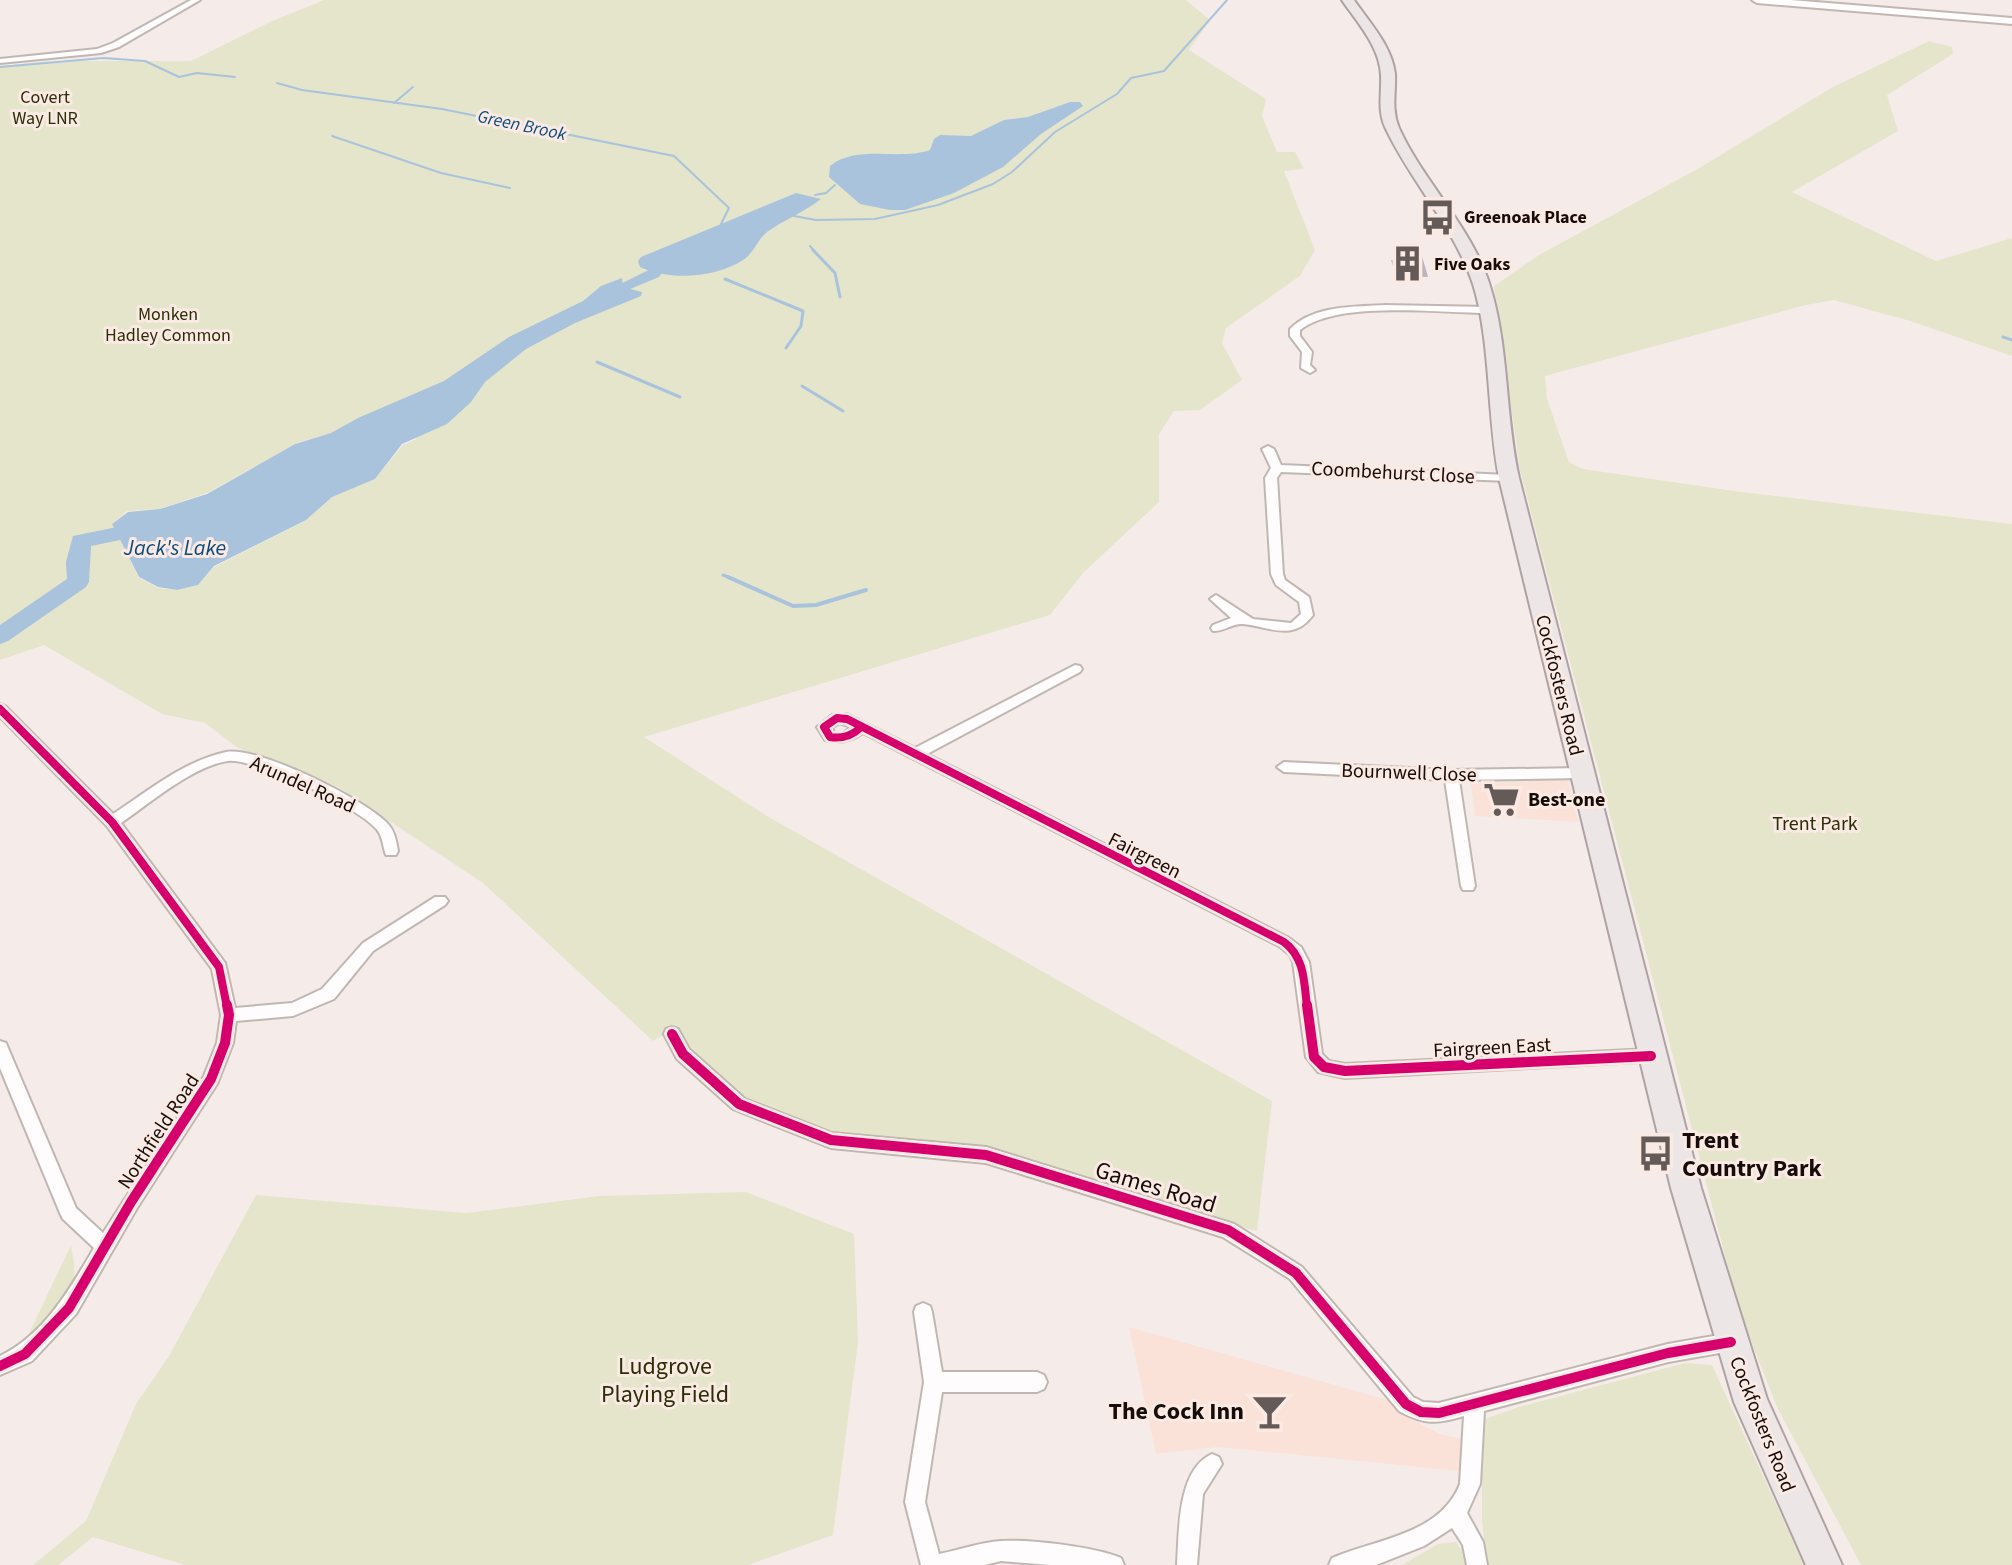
<svg xmlns="http://www.w3.org/2000/svg" width="2012" height="1565" font-family="'Source Sans 3',sans-serif">
<style>
.built{fill:#fae2d8}
.green{fill:#e5e5cb;fill-rule:evenodd}
.water{fill:#a9c3dc}
.lines{fill:none;stroke-linecap:round;stroke-linejoin:round}
.stream-far2{stroke:#a9c3dc;stroke-width:2}
.stream-far1{stroke:#a9c3dc;stroke-width:3}
.stream{stroke:#a9c3dc;stroke-width:4}
.river{fill:#a9c3dc;fill-rule:evenodd}
.building{fill:#bab4bc}
.minor-casing{stroke:#c0b7b3;stroke-width:4}
.tertiary-casing{stroke:#c0b7b3;stroke-width:4}
.primary-casing{stroke:#b0a2a3;stroke-width:4}
.minor{fill:#fefcfc;fill-rule:evenodd}
.tertiary{fill:#fefcfc;fill-rule:evenodd}
.primary{fill:#ece6e7;fill-rule:evenodd}
.cycleway-far1-casing{stroke:#fbe9e3;stroke-width:13}
.cycleway-casing{stroke:#fbe9e3;stroke-width:15}
.cycleway-far1{stroke:#d6006c;stroke-width:8}
.cycleway{stroke:#d6006c;stroke-width:10}
.labels{text-anchor:middle;stroke-width:6;stroke-linejoin:round;paint-order:stroke}
.far-park-label{font-size:18px;fill:#2a2f06;stroke:#fbe9e3}
.far-water-label{font-size:18px;font-style:italic;fill:#0a4b7b;stroke:#fbe9e3}
.far-poi-label{font-size:18px;font-weight:bold;fill:#160c09;stroke:#fbe9e3;text-anchor:start}
.street-label{font-size:20px;fill:#160c09;stroke:#fbe9e3}
.poi-label{font-size:20px;font-weight:bold;fill:#160c09;stroke:#fbe9e3;text-anchor:start}
.park-label{font-size:20px;fill:#2a2f06;stroke:#fbe9e3}
.water-label{font-size:22px;font-style:italic;fill:#0a4b7b;stroke:#fbe9e3}
.near-poi-label{font-size:24px;font-weight:bold;fill:#160c09;stroke:#fbe9e3;text-anchor:start}
.near-street-label{font-size:24px;fill:#160c09;stroke:#fbe9e3}
.near-park-label{font-size:24px;fill:#2a2f06;stroke:#fbe9e3}
</style>
<rect width="100%" height="100%" fill="#f5ece9"/>
<g class="built">
<path d="M1568 779 1578 822 1475 816 1471 784Z"/>
<path d="M1129 1327 1388 1400 1414 1421 1440 1434 1463 1439 1459 1471 1219 1447 1156 1454Z"/>
</g>
<g class="green">
<path d="M324 0H1186L1210 20 1189 50 1266 99 1262 116 1277 152H1295L1304 169 1284 171 1315 250 1300 276 1226 328 1222 343 1242 380 1200 410 1174 411 1159 434V502L1084 572 1050 615 644 737 767 816 1272 1101 1257 1231 1222 1222 1125 1187 987 1149 828 1133 743 1099 699 1058 675 1028 653 1041 483 883 338 787 238 748 205 723 162 714 44 645 0 660V66L49 61H191L270 22ZM358 418 417 439 403 445 375 479 331 497 305 521 214 567 198 585 177 590 158 588 139 578 112 524 127 511 159 509 207 493 299 442 332 433Z"/>
<path d="M1929 41 1952 47 1953 54 1887 95 1898 131 1792 192 1936 261 2012 238V356L1910 321 1834 300 1806 305 1545 376 1547 399 1569 462 1583 469 1741 492 2012 524V1565H1861L1777 1407 1740 1313 1520 470 1494 286 1539 255 1701 167 1831 88Z"/>
<path d="M746 1192 854 1234 858 1342 833 1535 748 1565H185L93 1537 58 1565H33L86 1521 136 1404 169 1356 256 1195 466 1213 599 1196Z"/>
<path d="M71 1245C72 1254 76 1268 74 1277 69 1302 43 1327 25 1342Z"/>
<path d="M1685 1363 1712 1365 1804 1565H1487L1482 1521V1420L1519 1407Z"/>
<path d="M1456 1542 1466 1557 1467 1565H1402L1438 1544Z"/>
</g>
<g class="water">
<path d="M1070 102H1080L1083 106 1041 134 1003 167 954 193 905 210H890L860 204 829 177 830 166C858 144 899 161 930 150L934 139 940 135 971 136 1004 120 1028 117Z"/>
<path d="M796 193 821 199C804 212 784 220 767 232 757 240 754 253 743 260 716 278 669 281 640 267L638 261 641 257Z"/>
<path d="M622 278 623 287 642 292 641 296 575 323 526 349 485 382 471 402 447 424 402 444 375 479 332 497 306 520 214 566 198 585 177 590 158 587 139 577 112 524 128 512 160 509 207 494 295 444 331 433 358 418 444 381 509 337 583 301 601 286Z"/>
</g>
<g class="lines">
<g class="stream-far2">
<path d="M0 67 103 58 145 61 179 77 197 73 235 77"/>
<path d="M277 83 302 90 442 109 674 156 729 208 721 224"/>
<path d="M394 103 413 87"/>
<path d="M332 136 441 173 510 188"/>
<path d="M815 195 826 193 835 185"/>
<path d="M794 216 816 220 875 219 938 205 993 184 1012 172 1055 132 1117 94 1131 78 1164 71 1227 0"/>
<path d="M810 246 815 252"/>
</g>
<g class="stream-far1">
<path d="M813 250 835 273 840 297"/>
<path d="M725 279 803 311 801 326 786 348"/>
<path d="M2003 337 2012 340"/>
<path d="M597 362 680 397"/>
<path d="M802 386 843 411"/>
<path d="M723 575 733 579"/>
</g>
<path class="stream" d="M728 577 793 606 816 605 866 590"/>
<g class="river">
<path d="M653 268 662 273 659 277 623 292 614 287Z"/>
<path d="M117 527 125 529 128 534 125 539 91 546 89 582 86 587 8 641 0 644V625L67 579 66 562 73 536Z"/>
</g>
</g>
<path class="building" d="M1395 256H1422L1428 277 1400 276 1399 272H1395L1391 260H1396Z"/>
<g class="lines">
<defs>
<g id="minor">
<path d="M191 0H200L119 47 101 53 0 63V59L97 49 113 43Z"/>
<path d="M1385 305 1488 307 1493 310 1488 313C1440 313 1338 300 1300 330V336L1312 352 1310 365 1315 370 1310 373 1301 368 1302 352 1290 336V329C1314 305 1353 307 1385 305Z"/>
<path d="M1268 446 1274 449 1281 465 1509 475 1515 478 1509 481 1281 472 1277 478 1283 574 1285 580 1309 597 1313 615C1293 642 1271 627 1243 624 1233 623 1223 632 1213 631L1211 628 1213 625 1231 618 1210 599 1216 595 1253 619 1291 623 1301 614 1299 602 1276 585 1271 574 1265 478 1271 468 1262 449Z"/>
<path d="M1075 665 1080 666 1082 669 1080 672 927 754 1289 938 1301 947 1309 962 1322 1054 1329 1061 1345 1064 1651 1049 1657 1051 1659 1056 1657 1061 1345 1078 1318 1072 1306 1057 1293 962 1290 955 1279 946 863 733C851 742 839 744 825 740L817 727 832 715 847 714 915 748ZM839 723 852 727 843 733H834L832 728Z"/>
<path d="M0 704 5 706 113 814C148 791 184 761 226 752 258 746 364 799 387 823 395 831 396 841 398 851L396 855H386C383 848 383 838 378 831 363 809 255 758 228 761 193 766 150 803 121 823L225 963 235 1008 292 1003 322 989 363 943 435 897H445L448 901 445 905 373 951 334 999 293 1016 236 1021 233 1043 217 1084 137 1208 76 1314 32 1361 0 1375V1356C44 1335 70 1289 94 1248L63 1219 60 1213 0 1068V1041L6 1043 8 1048 76 1208 103 1233 204 1076 217 1043 221 1015 212 969 107 826 0 717Z"/>
<path d="M1284 762 1451 770 1582 768 1589 773 1582 778 1459 780 1475 886 1473 890H1463L1461 886 1445 780 1284 772 1277 767Z"/>
<path d="M672 1027 678 1029 689 1049 745 1099 832 1133 986 1147 1234 1224 1302 1267 1413 1397 1423 1402 1439 1403 1668 1344 1731 1333 1738 1336 1740 1342 1738 1348 1731 1351 1668 1362 1484 1411 1480 1484 1467 1513 1483 1542 1487 1565H1467L1463 1545 1452 1528 1424 1546 1376 1565H1329L1332 1558C1376 1539 1440 1535 1460 1484L1464 1416C1436 1424 1425 1425 1399 1411L1290 1279 1223 1237 986 1163 831 1148 733 1109 677 1059 664 1034 666 1029Z"/>
<path d="M923 1303 930 1306 932 1312 942 1372H1037L1044 1375 1047 1382 1044 1389 1037 1392H942L925 1502 939 1554C959 1550 981 1542 1001 1541 1029 1539 1096 1547 1121 1558L1124 1565H1050L1001 1561 985 1565H921L905 1502 924 1382 914 1312 916 1306Z"/>
<path d="M1212 1454 1219 1457 1222 1464 1203 1494 1197 1565H1177C1179 1533 1177 1469 1212 1454Z"/>
</g>
<path id="tertiary" d="M1752 0H1791L2012 18V24L1757 3Z"/>
<path id="primary" d="M1342 0H1354C1369 22 1392 46 1395 74 1396 92 1391 109 1399 128 1424 183 1472 227 1490 286 1509 347 1505 415 1519 478L1701 1188 1767 1399 1842 1565H1806L1734 1402 1671 1188 1499 478C1487 416 1491 341 1473 284 1454 227 1411 182 1386 129 1377 111 1382 94 1381 75 1380 47 1357 22 1342 0Z"/>
</defs>
<use href="#minor" class="minor-casing"/>
<use href="#tertiary" class="tertiary-casing"/>
<use href="#primary" class="primary-casing"/>
<use href="#minor" class="minor"/>
<use href="#tertiary" class="tertiary"/>
<use href="#primary" class="primary"/>
<defs>
<g id="cycleway-far1">
<path d="M0 709 112 822 219 967 227 1007"/>
<path d="M861 727C852 736 843 739 830 737L824 727 837 718 847 719 1284 942C1305 958 1304 982 1307 1007"/>
</g>
<g id="cycleway">
<path d="M1307 1005 1314 1057 1324 1067 1345 1071 1651 1056"/>
<path d="M672 1034 683 1054 739 1104 831 1140 986 1155 1228 1230 1296 1273 1406 1404 1421 1412 1439 1413 1668 1353 1731 1342"/>
<path d="M0 1366 25 1354 69 1308 131 1202 211 1079 225 1043 229 1015 227 1005"/>
</g>
</defs>
<use href="#cycleway-far1" class="cycleway-far1-casing"/>
<use href="#cycleway" class="cycleway-casing"/>
<use href="#cycleway-far1" class="cycleway-far1"/>
<use href="#cycleway" class="cycleway"/>
</g>
<defs>
<symbol id="bus-bare" viewBox="-9 -9 18 18"><path d="M-5-6H5V4H4V6H2V4H-2V6H-4V4H-5ZM-3.5-4V0h7V-4ZM-3.5 1.2v1.5H-2V1.2ZM2 1.2v1.5H3.5V1.2Z" fill="#645a57" stroke="#fbe9e3" stroke-width="2.5" paint-order="stroke"/></symbol>
<symbol id="building-bare" viewBox="-9 -9 18 18"><path d="M-4-6H4V6H1V3H-1V6H-4ZM-2.5-4.3h1.7v1.8h-1.7ZM.8-4.3h1.7v1.8H.8ZM-2.5-1h1.7V.8h-1.7ZM.8-1h1.7V.8H.8Z" fill="#645a57" stroke="#fbe9e3" stroke-width="2.5" paint-order="stroke"/></symbol>
<symbol id="supermarket-bare" viewBox="-9 -9 18 18"><path d="M-6-5.5h2.5l.6 2H6L4.5 2H-2.5L-4.4-4H-6ZM-1.5 3.2a1.3 1.3 0 1 0 .1 0ZM3 3.2a1.3 1.3 0 1 0 .1 0Z" fill="#645a57" stroke="#fbe9e3" stroke-width="2.5" paint-order="stroke"/></symbol>
<symbol id="bar-bare" viewBox="-9 -9 18 18"><path d="M-6-5H6L.8 .8V4.5H3.5V6h-7V4.5H-.8V.8Z" fill="#645a57" stroke="#fbe9e3" stroke-width="2.5" paint-order="stroke"/></symbol>
</defs>
<g fill-rule="evenodd">
<use href="#bus-bare" x="1412" y="192" width="51" height="51"/>
<use href="#building-bare" x="1382" y="238" width="51" height="51"/>
<use href="#supermarket-bare" x="1476" y="774" width="51" height="51"/>
<use href="#bus-bare" x="1630" y="1128" width="51" height="51"/>
<use href="#bar-bare" x="1244" y="1386" width="51" height="51"/>
</g>
<g class="labels">
<g class="far-park-label">
<text x="45" y="103">Covert<tspan x="45" dy="21">Way LNR</tspan></text>
<text x="168" y="320">Monken<tspan x="168" dy="21">Hadley Common</tspan></text>
</g>
<g class="far-water-label">
<text transform="translate(522 125) rotate(12)" y="6">Green Brook</text>
</g>
<g class="far-poi-label">
<text x="1464" y="223">Greenoak Place</text>
<text x="1434" y="270">Five Oaks</text>
</g>
<g class="street-label">
<text transform="translate(1393 472) rotate(3)" y="7">Coombehurst Close</text>
<text transform="translate(1560 685) rotate(76)" y="7">Cockfosters Road</text>
<text transform="translate(1409 772) rotate(2)" y="7">Bournwell Close</text>
<text transform="translate(303 784) rotate(24)" y="7">Arundel Road</text>
<text transform="translate(1145 855) rotate(27)" y="7">Fairgreen</text>
<text transform="translate(1492 1047) rotate(-3)" y="7">Fairgreen East</text>
<text transform="translate(158 1131) rotate(-57)" y="7">Northfield Road</text>
<text transform="translate(1763 1424) rotate(68)" y="7">Cockfosters Road</text>
</g>
<g class="poi-label">
<text x="1528" y="806">Best-one</text>
</g>
<g class="park-label">
<text x="1815" y="830">Trent Park</text>
</g>
<g class="water-label">
<text x="175" y="555">Jack's Lake</text>
</g>
<g class="near-poi-label">
<text x="1682" y="1148">Trent<tspan x="1682" dy="28">Country Park</tspan></text>
<text x="1244" y="1419" text-anchor="end">The Cock Inn</text>
</g>
<g class="near-street-label">
<text transform="translate(1156 1187) rotate(17)" y="8">Games Road</text>
</g>
<g class="near-park-label">
<text x="665" y="1374">Ludgrove<tspan x="665" dy="28">Playing Field</tspan></text>
</g>
</g>
</svg>
